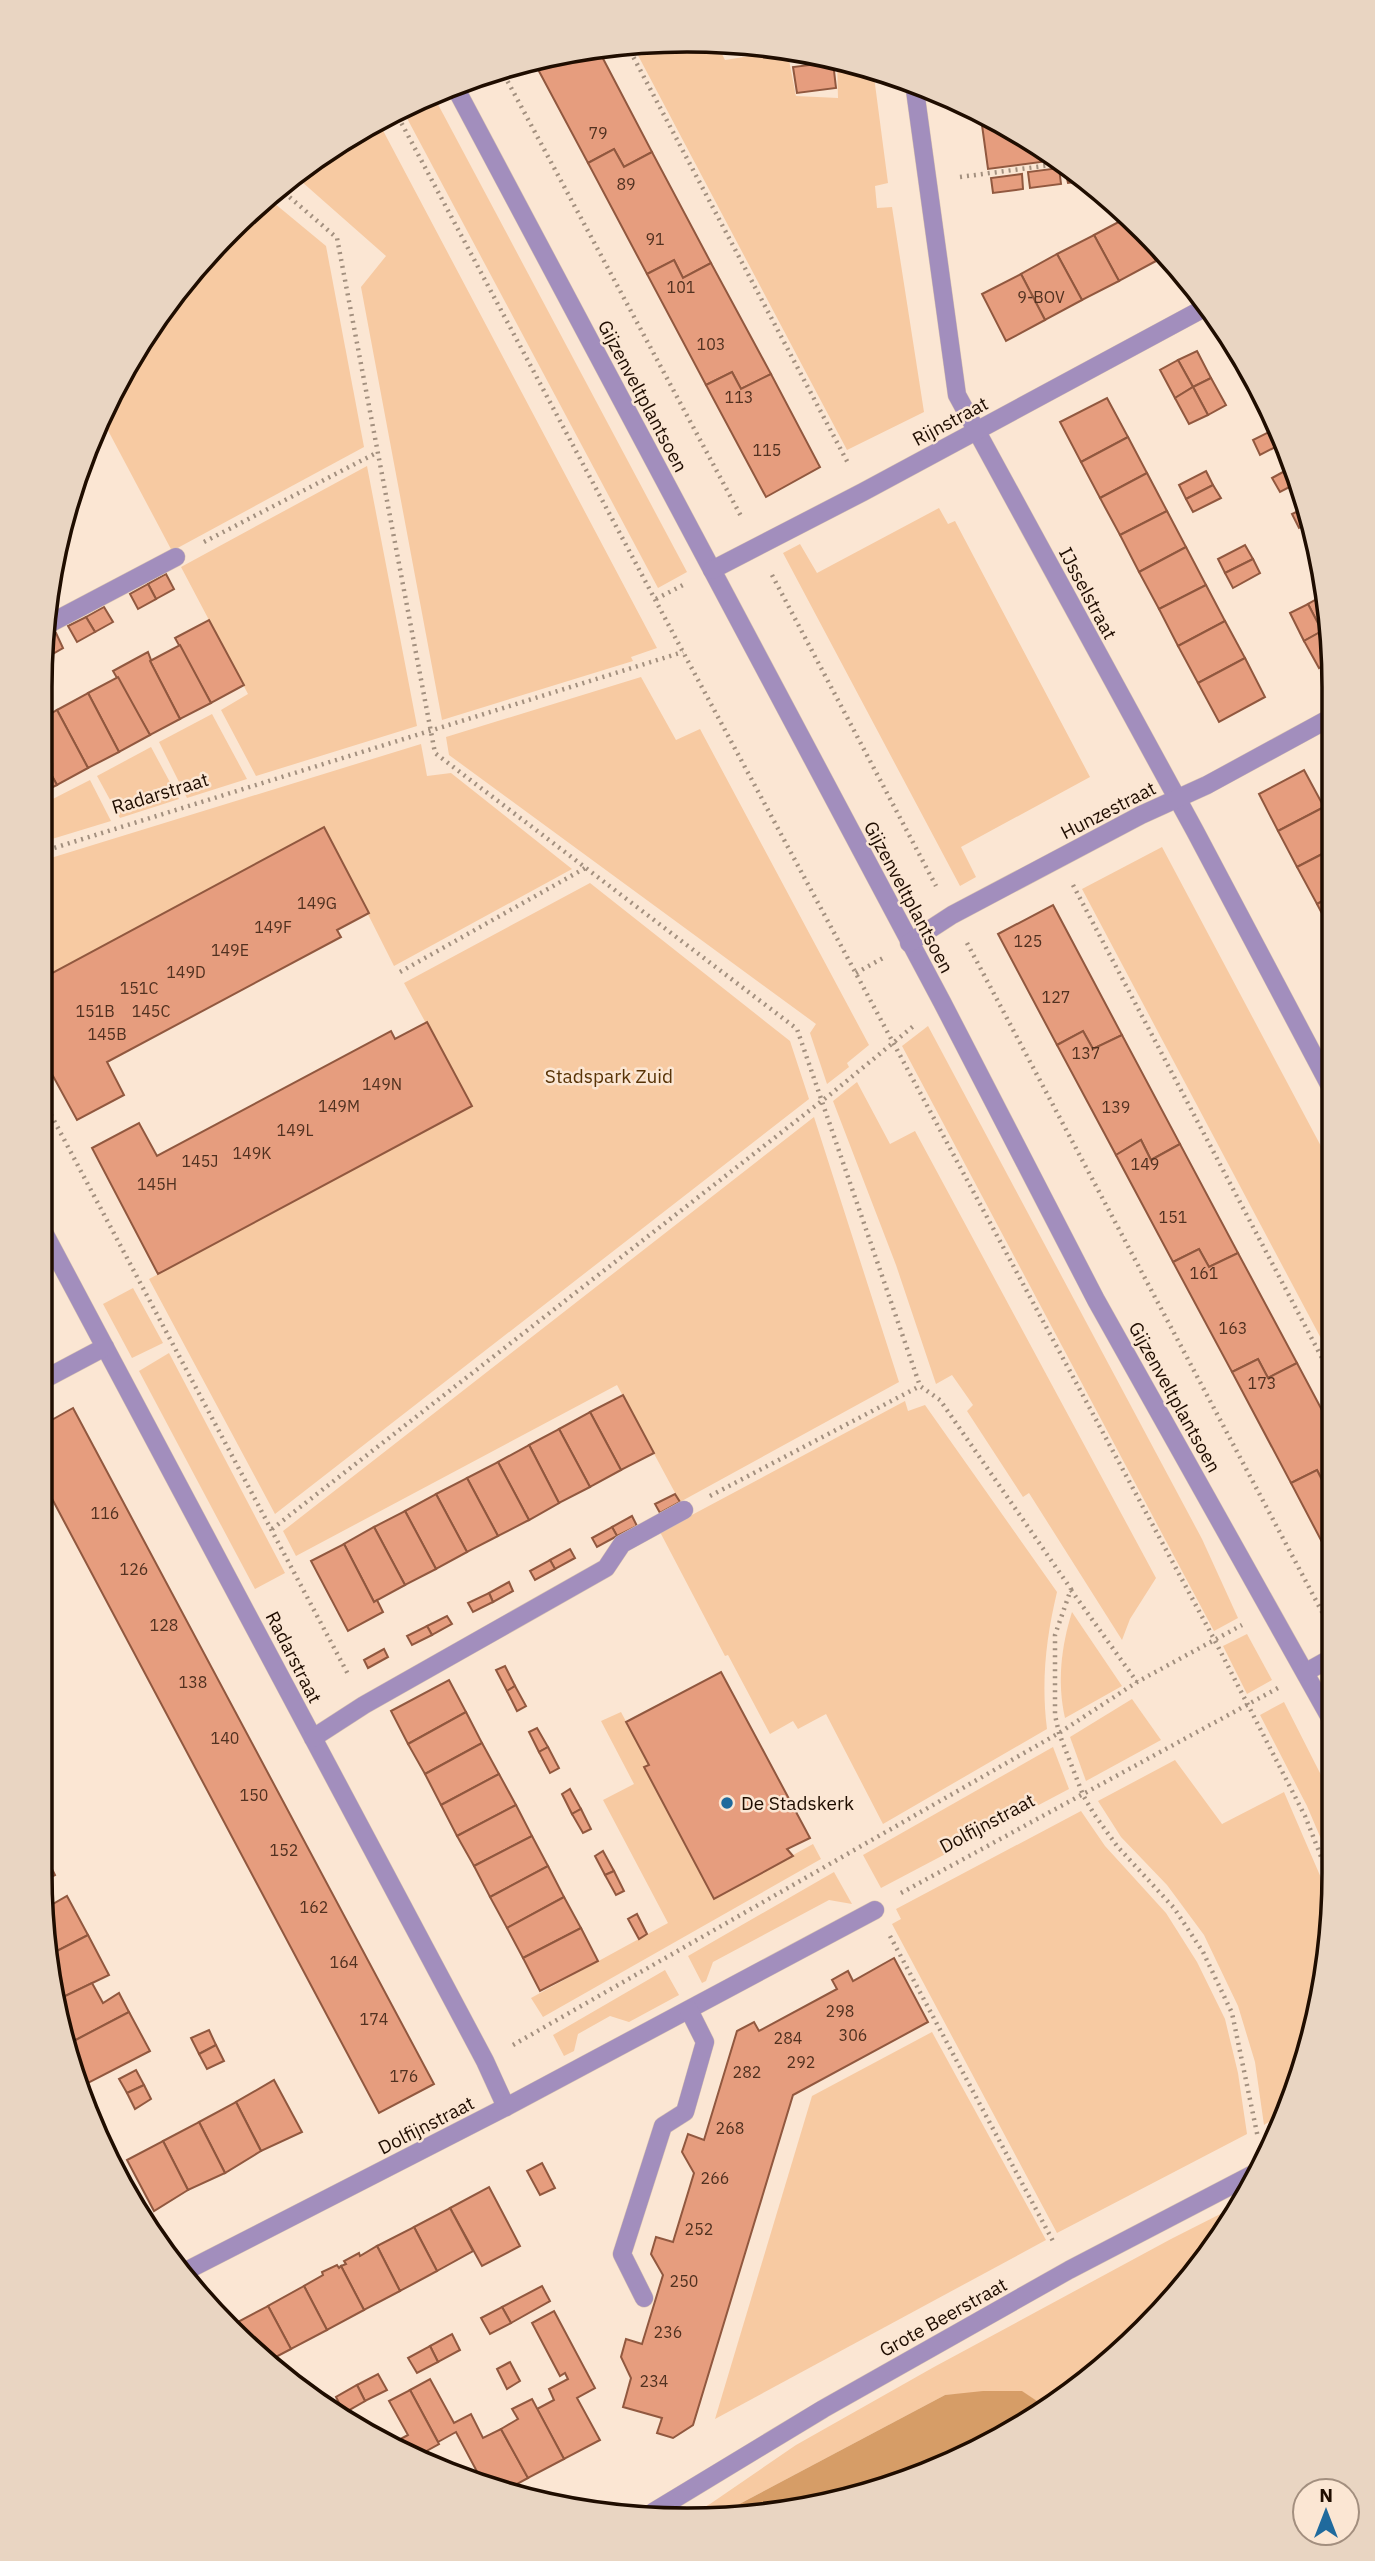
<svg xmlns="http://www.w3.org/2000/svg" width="1375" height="2561" font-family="'IBM Plex Sans',sans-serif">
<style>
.green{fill:#f7caa2}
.forest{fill:#d69d67}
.building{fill:#e69d7e;stroke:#91583f;stroke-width:2}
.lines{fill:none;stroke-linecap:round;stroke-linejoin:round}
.minor-casing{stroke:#d8c3b1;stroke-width:19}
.path{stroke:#a3907f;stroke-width:4.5;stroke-dasharray:2 5;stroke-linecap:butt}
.minor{stroke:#a28ebd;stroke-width:18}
.poi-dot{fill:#1f6a9d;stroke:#fbe6d3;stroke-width:2.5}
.labels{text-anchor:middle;stroke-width:5;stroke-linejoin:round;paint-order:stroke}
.number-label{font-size:16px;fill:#513120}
.street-label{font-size:19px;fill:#1f0d00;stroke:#fbe6d3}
.park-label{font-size:19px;fill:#583306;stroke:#fbe6d3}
.poi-label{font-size:19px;fill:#1f0d00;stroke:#fbe6d3;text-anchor:start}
.rim{fill:none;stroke:#1f0d00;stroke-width:3.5}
</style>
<rect width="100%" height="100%" fill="#fbe6d3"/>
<g class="green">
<path d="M645 42 717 44 725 60 787 50 796 96 838 98 837 61 873 69 888 183 875 186 877 208 892 207 924 412 847 450 632 44Z"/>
<path d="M433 95 687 572 658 588 401 107Z"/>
<path d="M378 121 657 648 631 657 633 661 442 720 361 287 386 256 293 174Z"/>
<path d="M268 198 326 246 364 447 172 551 103 421 127 364 201 261Z"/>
<path d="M367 466 417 726 256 776 221 710 248 694 181 567Z"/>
<path d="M939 508 948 524 955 521 1090 777 961 847 976 877 960 886 783 553 800 544 817 573Z"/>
<path d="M641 677 676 740 700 729 869 1045 847 1063 849 1067 827 1084 810 1033 816 1024 449 755 446 737Z"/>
<path d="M212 714 247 779 187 798 159 742Z"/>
<path d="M421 744 427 776 451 773 572 869 394 966 324 827 41 979V861Z"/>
<path d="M151 747 179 799 120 818 97 776Z"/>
<path d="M90 780 111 821 52 839 41 819V805Z"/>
<path d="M1162 847 1331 1165 1332 1359 1082 889Z"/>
<path d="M590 883 790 1041 809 1099 275 1514 149 1279 471 1106 404 983Z"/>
<path d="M928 1026 1202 1539 1238 1618 1214 1631 902 1046Z"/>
<path d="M857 1082 890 1144 915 1131 1156 1578 1130 1619 1122 1640 1029 1493 1023 1497 967 1411 973 1405 952 1375 936 1384 896 1265 833 1101Z"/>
<path d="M814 1117 899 1382 680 1502 617 1385 296 1556 283 1531Z"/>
<path d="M133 1288 163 1343 132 1358 103 1304Z"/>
<path d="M169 1353 285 1573 255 1589 139 1371Z"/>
<path d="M905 1401 908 1411 925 1405 1057 1592C1046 1638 1041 1682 1047 1729L883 1824 826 1714 798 1729 793 1721 770 1734 728 1655 725 1656 660 1532Z"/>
<path d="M1072 1612 1122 1686 1065 1718C1057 1683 1061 1647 1072 1612Z"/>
<path d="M1247 1634 1272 1680 1247 1694 1223 1646Z"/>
<path d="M1132 1699 1161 1740 1086 1781 1070 1737Z"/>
<path d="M1284 1702 1321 1775 1333 1803V1867L1307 1806 1260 1715Z"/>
<path d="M621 1712 649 1765 644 1768 714 1899 813 1844 821 1859 543 2017 531 1998 668 1923 603 1800 634 1784 601 1721Z"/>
<path d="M1053 1747 1069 1789 881 1888 863 1855Z"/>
<path d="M1175 1760 1222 1824 1284 1792 1331 1901 1333 1915 1313 2041 1282 2114 1264 2125 1255 2062 1238 2006 1204 1935 1167 1885 1121 1837 1098 1801Z"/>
<path d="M1081 1811 1105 1846 1166 1913 1197 1962 1225 2019 1238 2073 1247 2134 1057 2233 892 1924 901 1919 896 1909Z"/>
<path d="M834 1872 852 1904 829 1900 713 1962 706 1981 702 1983 688 1956Z"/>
<path d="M665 1970 679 1995 629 2022 610 2016 578 2034 574 2051 564 2056 553 2035Z"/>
<path d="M932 2032 1046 2240 715 2419 812 2096Z"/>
<path d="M1244 2202 1115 2360 1043 2405 1021 2391 945 2395 713 2518 689 2515 710 2504 796 2445 934 2367 1171 2239Z"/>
</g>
<path class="forest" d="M983 2391H1022L1043 2405 936 2471 730 2519 713 2518 945 2395Z"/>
<g class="building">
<path d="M598 49 652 152 624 167 614 149 588 163 533 60 565 55 568 61 585 52Z"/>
<path d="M833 62 836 88 797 93 793 67Z"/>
<path d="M981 113 1001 122 982 125Z"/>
<path d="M1001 122 1011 127 1039 148 1041 162 988 169 982 125Z"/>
<path d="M614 149 624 167 652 152 711 263 683 278 674 260 647 274 588 163Z"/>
<path d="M1059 168 1061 184 1030 188 1028 172Z"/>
<path d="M1065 169 1082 181 1068 183Z"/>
<path d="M1022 174 1023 189 993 193 991 178Z"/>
<path d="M1128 217 1134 222 1156 261 1119 281 1094 235Z"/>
<path d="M1134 222 1145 230 1166 256 1156 261Z"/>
<path d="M1094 235 1119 281 1082 300 1057 254Z"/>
<path d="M1057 254 1082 300 1045 320 1021 274Z"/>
<path d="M674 260 683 278 711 263 771 374 741 389 732 372 706 385 647 274Z"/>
<path d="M1021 274 1045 320 1006 341 982 294Z"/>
<path d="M1197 351 1211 378 1193 387 1178 360Z"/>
<path d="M1178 360 1193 387 1175 398 1160 370Z"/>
<path d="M732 372 741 389 771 374 820 467 766 497 706 385Z"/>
<path d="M1211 378 1226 405 1208 415 1193 387Z"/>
<path d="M1193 387 1208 415 1189 424 1175 398Z"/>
<path d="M1107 398 1128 437 1081 462 1060 422Z"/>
<path d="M1275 429 1283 443 1260 455 1253 440Z"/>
<path d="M1128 437 1147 473 1100 498 1081 462Z"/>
<path d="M1294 466 1301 481 1280 492 1272 478Z"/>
<path d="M1206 471 1213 485 1186 499 1179 485Z"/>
<path d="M1147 473 1167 511 1120 535 1100 498Z"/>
<path d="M1213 485 1221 498 1193 512 1186 499Z"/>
<path d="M1307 507 1310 522 1299 528 1292 514Z"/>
<path d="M1167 511 1186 547 1139 572 1120 535Z"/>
<path d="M1245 545 1253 559 1225 573 1218 559Z"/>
<path d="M1186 547 1206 585 1159 609 1139 572Z"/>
<path d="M1253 559 1260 573 1233 588 1225 573Z"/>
<path d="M166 574 174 589 156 599 148 584Z"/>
<path d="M148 584 156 599 138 609 130 594Z"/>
<path d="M1206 585 1225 621 1178 646 1159 609Z"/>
<path d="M1326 594 1329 603V627L1322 631 1308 604Z"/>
<path d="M1308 604 1322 631 1304 641 1290 613Z"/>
<path d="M104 607 113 622 95 632 86 617Z"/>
<path d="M86 617 95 632 77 642 68 626Z"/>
<path d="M209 620 244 685 211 703 175 638Z"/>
<path d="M1225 621 1245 658 1198 683 1178 646Z"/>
<path d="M1322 631 1329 644V662L1319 668 1304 641Z"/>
<path d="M56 633 63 648 42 660V640Z"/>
<path d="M180 645 211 703 180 719 150 661Z"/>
<path d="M148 652 151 660 150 661 180 719 150 735 113 671Z"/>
<path d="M1245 658 1265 697 1219 722 1198 683Z"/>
<path d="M118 677 150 735 119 752 88 693Z"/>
<path d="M88 693 119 752 88 768 57 710Z"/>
<path d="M57 710 88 768 57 785 41 756 42 719Z"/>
<path d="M41 756 57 785 41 793Z"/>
<path d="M1304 770 1324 807 1278 831 1259 794Z"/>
<path d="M1324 807 1330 819V850L1297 867 1278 831Z"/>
<path d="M324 827 369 913 337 930 341 937 107 1062 124 1095 77 1120 41 1054V979Z"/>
<path d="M1330 850V897L1317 904 1297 867Z"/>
<path d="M1330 897V929L1317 904Z"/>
<path d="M1053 905 1122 1035 1093 1049 1083 1031 1057 1045 998 934Z"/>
<path d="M427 1022 472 1106 158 1274 92 1148 139 1123 157 1156 391 1031 395 1039Z"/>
<path d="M1083 1031 1093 1049 1122 1035 1180 1144 1151 1160 1141 1140 1116 1155 1057 1045Z"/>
<path d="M1141 1140 1151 1160 1180 1144 1238 1253 1209 1267 1199 1249 1173 1262 1116 1155Z"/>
<path d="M1199 1249 1209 1267 1238 1253 1297 1363 1268 1378 1258 1359 1232 1372 1173 1262Z"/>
<path d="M1258 1359 1268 1378 1297 1363 1332 1429V1485L1326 1488 1317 1470 1291 1483 1232 1372Z"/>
<path d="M623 1395 654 1453 621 1470 590 1412Z"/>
<path d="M73 1408 434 2084 379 2113 41 1478V1426Z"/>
<path d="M590 1412 621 1470 590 1487 559 1429Z"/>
<path d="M559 1429 590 1487 559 1503 529 1445Z"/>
<path d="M529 1445 559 1503 529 1520 498 1462Z"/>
<path d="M498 1462 529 1520 498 1536 467 1478Z"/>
<path d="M1317 1470 1326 1488 1332 1485V1561L1291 1483Z"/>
<path d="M467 1478 498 1536 467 1552 436 1494Z"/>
<path d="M436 1494 467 1552 436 1569 405 1511Z"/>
<path d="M675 1494 680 1502 660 1513 655 1504Z"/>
<path d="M405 1511 436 1569 405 1585 374 1527Z"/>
<path d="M632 1516 637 1526 617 1536 612 1527Z"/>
<path d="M374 1527 405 1585 374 1602 344 1544Z"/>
<path d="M612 1527 617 1536 597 1547 592 1538Z"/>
<path d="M344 1544 374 1602 377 1600 383 1612 348 1631 311 1561Z"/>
<path d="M570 1549 575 1558 555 1569 550 1560Z"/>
<path d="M550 1560 555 1569 535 1580 530 1571Z"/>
<path d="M509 1582 513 1591 493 1602 489 1593Z"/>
<path d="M489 1593 493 1602 473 1612 468 1603Z"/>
<path d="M447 1616 452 1624 432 1635 427 1626Z"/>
<path d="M427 1626 432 1635 412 1645 407 1636Z"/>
<path d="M384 1649 388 1657 368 1668 364 1660Z"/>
<path d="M505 1666 515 1686 507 1691 496 1670Z"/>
<path d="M721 1672 810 1838 787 1849 793 1856 714 1899 644 1767 649 1765 626 1722Z"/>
<path d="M449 1680 466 1712 408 1744 391 1711Z"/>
<path d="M515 1686 526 1706 517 1711 507 1691Z"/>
<path d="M466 1712 482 1743 425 1774 408 1744Z"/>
<path d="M537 1728 548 1747 539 1752 529 1732Z"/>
<path d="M482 1743 499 1774 441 1805 425 1774Z"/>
<path d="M548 1747 559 1768 550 1773 539 1752Z"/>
<path d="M499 1774 516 1805 457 1836 441 1805Z"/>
<path d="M570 1789 581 1809 572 1814 562 1794Z"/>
<path d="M516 1805 532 1836 474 1866 457 1836Z"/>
<path d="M581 1809 591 1829 583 1833 572 1814Z"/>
<path d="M532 1836 548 1866 490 1897 474 1866Z"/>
<path d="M603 1851 614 1871 605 1875 595 1856Z"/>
<path d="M46 1857 55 1875 42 1882 40 1860Z"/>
<path d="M548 1866 564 1897 507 1928 490 1897Z"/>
<path d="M614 1871 624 1891 616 1895 605 1875Z"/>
<path d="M67 1896 88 1935 53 1953 46 1908Z"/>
<path d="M564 1897 581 1928 523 1958 507 1928Z"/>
<path d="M637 1914 647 1934 639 1939 628 1919Z"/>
<path d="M581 1928 598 1961 540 1991 523 1958Z"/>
<path d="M88 1935 109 1975 61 1998 53 1953Z"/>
<path d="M894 1958 928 2022 793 2095 693 2425 673 2438 657 2433 662 2418 623 2407 631 2378 621 2357 626 2339 642 2344 663 2275 651 2254 656 2237 673 2242 694 2173 682 2152 688 2134 704 2140 737 2031 754 2022 759 2031 837 1989 832 1980 848 1971 853 1981Z"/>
<path d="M92 1983 103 2003 119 1993 129 2012 68 2044 61 1998Z"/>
<path d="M129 2012 150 2051 86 2084 70 2053 68 2044Z"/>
<path d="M209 2030 216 2045 199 2054 191 2038Z"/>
<path d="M216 2045 224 2061 207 2069 199 2054Z"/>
<path d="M136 2070 144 2085 127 2093 119 2079Z"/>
<path d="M274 2080 302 2132 261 2151 236 2102Z"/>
<path d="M144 2085 151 2099 135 2109 127 2093Z"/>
<path d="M236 2102 261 2151 225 2173 199 2122Z"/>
<path d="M199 2122 225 2173 188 2190 163 2141Z"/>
<path d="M163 2141 188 2190 154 2211 127 2160Z"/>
<path d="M542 2163 555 2188 540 2195 527 2171Z"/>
<path d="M489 2187 520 2246 482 2266 450 2208Z"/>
<path d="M450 2208 473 2251 437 2271 414 2227Z"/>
<path d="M414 2227 437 2271 400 2291 377 2246Z"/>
<path d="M377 2246 400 2291 364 2310 341 2266 346 2264 344 2261 359 2253 360 2256Z"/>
<path d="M337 2265 339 2268 341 2266 364 2310 327 2330 304 2286 323 2275 322 2272Z"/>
<path d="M304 2286 327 2330 291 2349 268 2306Z"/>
<path d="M542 2286 550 2301 511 2323 502 2307Z"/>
<path d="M268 2306 291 2349 272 2359 234 2324Z"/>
<path d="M502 2307 511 2323 490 2334 481 2318Z"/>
<path d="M554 2311 595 2388 577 2398 600 2440 564 2459 537 2409 554 2400 549 2389 568 2379 565 2373 560 2376 532 2323Z"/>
<path d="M452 2334 460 2350 438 2362 430 2346Z"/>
<path d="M430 2346 438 2362 417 2373 408 2358Z"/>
<path d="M510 2362 520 2381 507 2389 497 2369Z"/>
<path d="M378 2374 387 2390 365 2401 357 2385Z"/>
<path d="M430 2379 454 2423 471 2414 483 2438 501 2429 528 2478 504 2491 482 2481 456 2432 438 2442 410 2390Z"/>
<path d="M357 2385 365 2401 344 2413 336 2397Z"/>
<path d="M410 2390 439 2444 421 2454 395 2442 408 2435 389 2401Z"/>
<path d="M532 2399 564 2459 528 2478 501 2429 518 2419 512 2409Z"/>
</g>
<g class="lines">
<defs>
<g id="minor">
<path d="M914 83 957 395 1195 831 1331 1088"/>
<path d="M455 87 942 1002 1096 1300 1333 1723"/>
<path d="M712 570 863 492 1208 306"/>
<path d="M45 626 176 557"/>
<path d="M909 943 952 915 1141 815 1207 785 1330 718"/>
<path d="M41 1227 485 2061 506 2107"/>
<path d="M41 1381 105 1347"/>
<path d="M1306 1672 1333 1657"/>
<path d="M313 1738 364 1705 606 1568 622 1544 684 1510"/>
<path d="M180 2274 506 2107 875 1910"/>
<path d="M644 2298 622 2254 663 2126 685 2112 705 2042 689 2010"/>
<path d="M653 2512 823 2409 1069 2270 1259 2171"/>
</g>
</defs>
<use href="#minor" class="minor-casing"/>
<g class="path">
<path d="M627 45 849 465"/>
<path d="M501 69 742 518"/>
<path d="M395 111 683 652 1214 1639 1305 1816 1333 1887"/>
<path d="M960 177 1059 164"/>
<path d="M279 188 337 238 435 753 797 1029 920 1386 940 1400 1071 1589 1055 1635V1715L1059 1733 1083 1795 1094 1814 1117 1846 1174 1908 1203 1952 1232 2013 1258 2138"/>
<path d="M204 542 378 452"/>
<path d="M772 575 936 886"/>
<path d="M656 599 683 585"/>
<path d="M41 852 683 652"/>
<path d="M1073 885 1332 1377"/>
<path d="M967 943 1329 1625"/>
<path d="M400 972 587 867"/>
<path d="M856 973 883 958"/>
<path d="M41 1096 349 1676"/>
<path d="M710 1496 920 1386"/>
<path d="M272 1529 832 1093 916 1024"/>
<path d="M1071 1590 1137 1682"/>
<path d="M901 1893 1278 1688"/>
<path d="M890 1936 1054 2243"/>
<path d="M513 2045 1059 1733 1137 1682 1242 1625"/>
</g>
<use href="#minor" class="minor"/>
</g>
<circle class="poi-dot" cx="727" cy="1803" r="7"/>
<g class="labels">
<g class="number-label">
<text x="598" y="139">79</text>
<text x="626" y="190">89</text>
<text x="655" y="245">91</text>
<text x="681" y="293">101</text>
<text x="1041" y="303">9-BOV</text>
<text x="711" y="350">103</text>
<text x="739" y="403">113</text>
<text x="767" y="456">115</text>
<text x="317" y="909">149G</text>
<text x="273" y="933">149F</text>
<text x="1028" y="947">125</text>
<text x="230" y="956">149E</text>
<text x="186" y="978">149D</text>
<text x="139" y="994">151C</text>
<text x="1056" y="1003">127</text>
<text x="95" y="1017">151B</text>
<text x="151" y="1017">145C</text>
<text x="107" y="1040">145B</text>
<text x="1086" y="1059">137</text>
<text x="382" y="1090">149N</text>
<text x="339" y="1112">149M</text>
<text x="1116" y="1113">139</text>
<text x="295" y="1136">149L</text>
<text x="252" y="1159">149K</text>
<text x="200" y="1167">145J</text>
<text x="1145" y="1170">149</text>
<text x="157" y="1190">145H</text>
<text x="1173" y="1223">151</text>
<text x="1204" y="1279">161</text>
<text x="1233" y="1334">163</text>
<text x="1262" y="1389">173</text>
<text x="105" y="1519">116</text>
<text x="134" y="1575">126</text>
<text x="164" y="1631">128</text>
<text x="193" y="1688">138</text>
<text x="225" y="1744">140</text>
<text x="254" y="1801">150</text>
<text x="284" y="1856">152</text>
<text x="314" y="1913">162</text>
<text x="344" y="1968">164</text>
<text x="840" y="2017">298</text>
<text x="374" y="2025">174</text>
<text x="853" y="2041">306</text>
<text x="788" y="2044">284</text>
<text x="801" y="2068">292</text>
<text x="747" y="2078">282</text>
<text x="404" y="2082">176</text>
<text x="730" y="2134">268</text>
<text x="715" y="2184">266</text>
<text x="699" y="2235">252</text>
<text x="684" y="2287">250</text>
<text x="668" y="2338">236</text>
<text x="654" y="2387">234</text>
</g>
<g class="street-label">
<text transform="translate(643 396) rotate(62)" y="7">Gijzenveltplantsoen</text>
<text transform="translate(950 421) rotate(-28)" y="7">Rijnstraat</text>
<text transform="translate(1088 593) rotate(62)" y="7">IJsselstraat</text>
<text transform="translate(160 793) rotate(-17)" y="7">Radarstraat</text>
<text transform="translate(1108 810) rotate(-27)" y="7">Hunzestraat</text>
<text transform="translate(909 897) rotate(62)" y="7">Gijzenveltplantsoen</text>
<text transform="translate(1175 1397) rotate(61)" y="7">Gijzenveltplantsoen</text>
<text transform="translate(294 1657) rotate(63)" y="7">Radarstraat</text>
<text transform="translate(987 1823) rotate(-28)" y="7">Dolfijnstraat</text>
<text transform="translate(426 2125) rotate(-27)" y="7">Dolfijnstraat</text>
<text transform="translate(943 2317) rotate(-29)" y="7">Grote Beerstraat</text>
</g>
<g class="park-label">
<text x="609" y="1083">Stadspark Zuid</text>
</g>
<g class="poi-label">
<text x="741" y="1810">De Stadskerk</text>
</g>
</g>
<path d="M0 0H1375V2561H0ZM687 52H687A635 635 0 0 1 1322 687V1873A635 635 0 0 1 687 2508H687A635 635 0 0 1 52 1873V687A635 635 0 0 1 687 52Z" fill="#e9d5c2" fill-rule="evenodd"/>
<path class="rim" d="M687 52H687A635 635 0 0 1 1322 687V1873A635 635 0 0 1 687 2508H687A635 635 0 0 1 52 1873V687A635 635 0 0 1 687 52Z"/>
<g transform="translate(1326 2512)"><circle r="33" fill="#fbe6d3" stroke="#a38f7f" stroke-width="2"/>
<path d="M0-5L12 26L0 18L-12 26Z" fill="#1f6a9d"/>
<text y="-10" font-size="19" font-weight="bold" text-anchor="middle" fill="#1f0d00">N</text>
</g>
</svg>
